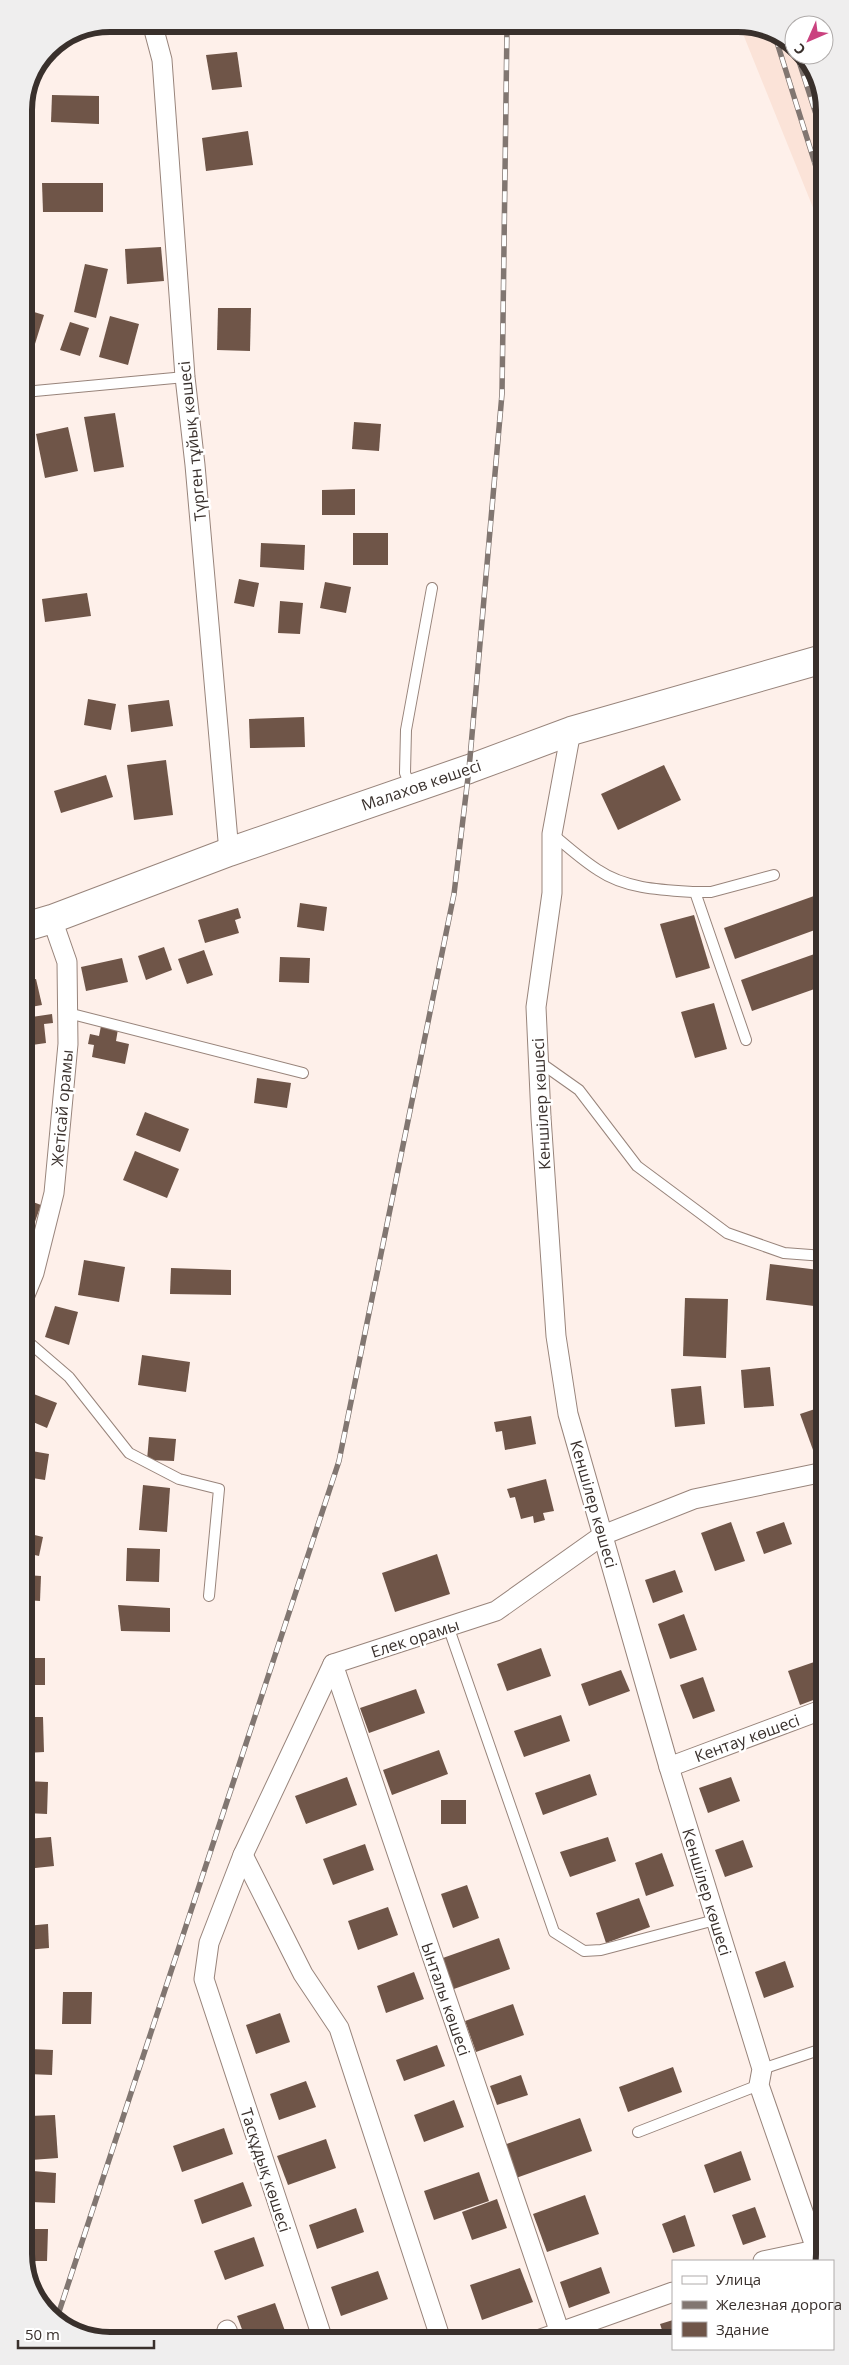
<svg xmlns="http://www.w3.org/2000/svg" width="849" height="2365" font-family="'Open Sans',sans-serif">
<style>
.built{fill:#fbe3d8}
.building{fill:#6f5548}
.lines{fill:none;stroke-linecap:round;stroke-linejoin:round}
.lane-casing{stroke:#98847b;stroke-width:12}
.street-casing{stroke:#98847b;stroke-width:21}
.secondary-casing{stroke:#98847b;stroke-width:30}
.lane{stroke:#fff;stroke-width:10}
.street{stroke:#fff;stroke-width:19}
.secondary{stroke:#fff;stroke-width:28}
.rail-casing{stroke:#817671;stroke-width:5.5}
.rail{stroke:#fff;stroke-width:4;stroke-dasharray:11;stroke-linecap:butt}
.labels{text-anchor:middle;stroke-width:5;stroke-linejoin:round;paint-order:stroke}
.street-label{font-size:16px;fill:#39302c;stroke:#fff}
.rim{fill:none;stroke:#39302c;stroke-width:6}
</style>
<rect width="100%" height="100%" fill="#fef0ea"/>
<path class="built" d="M739 24H744L791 42 794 46V55H800L822 88V230Z"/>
<g class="building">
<path d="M237 52 242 87 212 90 206 55Z"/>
<path d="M52 95 99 96V124L51 122Z"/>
<path d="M248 131 253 165 206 171 202 138Z"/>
<path d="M42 183H103V212H43Z"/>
<path d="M161 247 164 281 127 284 125 249Z"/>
<path d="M85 264 108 269 96 318 74 312Z"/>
<path d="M218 308H251L250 351 217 350Z"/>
<path d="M24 309 44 315 34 347 24 344Z"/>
<path d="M110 316 139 324 128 365 99 357Z"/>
<path d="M70 322 89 328 80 356 60 350Z"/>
<path d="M115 413 124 467 94 472 84 417Z"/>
<path d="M354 422 381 424 379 451 352 449Z"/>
<path d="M68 427 78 471 45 478 36 434Z"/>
<path d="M355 489V515H322V490Z"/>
<rect x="353" y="533" width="35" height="32"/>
<path d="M261 543 305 545 304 570 260 567Z"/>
<path d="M239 579 259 583 254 607 234 603Z"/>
<path d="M325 582 351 587 346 613 320 608Z"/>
<path d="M87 593 91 616 45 622 42 599Z"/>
<path d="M280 601 303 603 300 634 278 633Z"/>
<path d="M88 699 116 704 111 730 84 725Z"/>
<path d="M169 700 173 726 131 732 128 705Z"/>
<path d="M304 717 305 747 250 748 249 719Z"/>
<path d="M166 760 173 815 134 820 127 765Z"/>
<path d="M664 765 681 800 618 830 601 794Z"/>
<path d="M106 775 113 797 61 813 54 791Z"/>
<path d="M814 896 823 927 735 959 724 928Z"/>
<path d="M300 903 327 907 324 931 297 927Z"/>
<path d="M238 908 241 918 235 920 239 933 205 943 198 920Z"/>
<path d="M694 915 710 968 676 978 660 924Z"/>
<path d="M164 947 172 970 146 980 138 956Z"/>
<path d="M204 950 213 975 187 984 178 959Z"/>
<path d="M823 951V986L752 1011 741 980Z"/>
<path d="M280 957 310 958 309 983 279 982Z"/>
<path d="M122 958 128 982 86 991 81 967Z"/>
<path d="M36 979 42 1005 25 1008V981Z"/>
<path d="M714 1003 727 1049 695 1058 681 1012Z"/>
<path d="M52 1014 53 1023 44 1024 46 1043 25 1046V1018Z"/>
<path d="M101 1026 118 1029 116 1041 129 1044 125 1064 92 1057 94 1045 88 1044 90 1034 99 1036Z"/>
<rect x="25" y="1073" width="4" height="23"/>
<path d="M257 1078 291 1083 287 1108 254 1103Z"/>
<path d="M145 1112 189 1129 180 1152 136 1135Z"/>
<path d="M25 1145H31L29 1182H25Z"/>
<path d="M135 1151 179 1169 167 1198 123 1180Z"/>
<path d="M25 1199 41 1205 29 1238 25 1236Z"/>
<path d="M84 1260 125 1267 119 1302 78 1295Z"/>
<path d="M770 1264 819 1270 814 1306 766 1300Z"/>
<path d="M171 1268 231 1270V1295L170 1294Z"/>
<path d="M685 1298 728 1299 726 1358 683 1356Z"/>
<path d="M55 1306 78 1312 69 1345 45 1337Z"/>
<path d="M142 1355 190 1362 186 1392 138 1385Z"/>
<path d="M770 1367 774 1406 744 1408 741 1370Z"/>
<path d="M701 1386 705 1424 675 1427 671 1389Z"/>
<path d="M31 1393 57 1403 47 1428 26 1419V1409Z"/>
<path d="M821 1407 824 1416V1459L817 1461 800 1414Z"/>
<path d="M531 1416 536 1444 505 1450 502 1431 496 1432 494 1422Z"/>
<path d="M149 1437 176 1439 174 1461 147 1460Z"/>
<path d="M26 1450 49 1454 45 1480 26 1477Z"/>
<path d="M546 1479 554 1511 543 1513 545 1520 534 1523 533 1516 521 1519 515 1497 510 1498 507 1489Z"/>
<path d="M143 1485 170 1488 167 1532 139 1530Z"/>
<path d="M731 1522 745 1561 715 1571 701 1533Z"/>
<path d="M784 1522 792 1544 764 1554 756 1532Z"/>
<path d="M26 1533 43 1537 39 1556 26 1553Z"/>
<path d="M127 1548 160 1549 159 1582 126 1581Z"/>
<path d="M437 1554 450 1594 395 1612 382 1573Z"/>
<path d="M675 1570 683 1592 653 1603 645 1580Z"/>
<path d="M26 1575 41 1576 40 1601 26 1600Z"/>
<path d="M118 1605 170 1608V1632L121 1631Z"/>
<path d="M684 1614 697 1650 670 1659 658 1624Z"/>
<path d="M541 1648 551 1676 507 1691 497 1664Z"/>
<rect x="26" y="1658" width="19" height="27"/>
<path d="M820 1660 824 1674V1696L800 1705 788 1671Z"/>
<path d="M621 1670 630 1691 589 1706 581 1684Z"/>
<path d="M703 1677 715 1711 693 1719 680 1685Z"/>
<path d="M416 1689 425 1713 369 1733 360 1708Z"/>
<path d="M561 1715 570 1741 524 1757 514 1731Z"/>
<path d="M26 1717H43L44 1752 26 1753Z"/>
<path d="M439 1750 448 1774 392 1795 383 1770Z"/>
<path d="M590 1774 597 1795 543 1815 535 1793Z"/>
<path d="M347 1777 357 1805 306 1824 295 1796Z"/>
<path d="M731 1777 740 1801 708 1813 699 1788Z"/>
<path d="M26 1781 48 1782 47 1814 26 1813Z"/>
<rect x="441" y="1800" width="25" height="24"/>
<path d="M51 1837 54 1866 26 1869V1839Z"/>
<path d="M608 1837 616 1861 570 1877 560 1852Z"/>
<path d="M743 1840 753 1867 725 1877 715 1850Z"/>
<path d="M365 1844 374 1870 333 1885 323 1859Z"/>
<path d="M662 1853 674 1886 646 1896 635 1863Z"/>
<path d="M467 1885 479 1918 453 1928 441 1894Z"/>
<path d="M639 1898 650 1927 606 1943 596 1913Z"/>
<path d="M388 1907 398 1935 358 1950 348 1921Z"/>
<path d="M48 1924 49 1948 26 1950V1926Z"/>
<path d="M499 1938 510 1969 451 1990 440 1959Z"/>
<path d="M785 1961 794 1987 764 1998 755 1972Z"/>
<path d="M414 1972 424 1999 386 2013 377 1986Z"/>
<path d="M63 1992H92L91 2024H62Z"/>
<path d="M513 2004 524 2035 476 2052 465 2021Z"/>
<path d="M280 2013 290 2042 256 2054 246 2025Z"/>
<path d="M437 2045 445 2066 404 2081 396 2060Z"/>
<path d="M29 2049 53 2050 52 2075 28 2074Z"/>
<path d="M673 2067 682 2092 628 2112 619 2087Z"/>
<path d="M521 2075 528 2095 497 2105 490 2086Z"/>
<path d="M306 2081 316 2107 279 2120 270 2094Z"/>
<path d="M454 2100 464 2127 424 2142 414 2115Z"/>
<path d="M55 2115 58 2158 31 2160 29 2116Z"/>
<path d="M580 2118 592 2151 516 2178 504 2145Z"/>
<path d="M224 2128 233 2154 182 2172 173 2146Z"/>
<path d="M326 2139 336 2168 288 2185 277 2156Z"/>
<path d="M741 2151 751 2180 714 2193 704 2165Z"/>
<path d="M33 2171 56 2173 55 2203 31 2202Z"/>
<path d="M479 2172 489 2201 434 2220 424 2191Z"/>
<path d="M243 2182 252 2206 202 2224 194 2200Z"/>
<path d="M585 2195 599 2234 547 2252 533 2214Z"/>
<path d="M497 2199 507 2228 472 2240 462 2212Z"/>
<path d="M755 2207 766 2237 743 2245 732 2215Z"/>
<path d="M356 2208 364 2232 317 2249 309 2225Z"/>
<path d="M685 2215 695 2246 673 2253 662 2224Z"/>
<path d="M27 2229H48L47 2261H27Z"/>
<path d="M254 2237 264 2266 225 2280 214 2251Z"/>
<path d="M601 2267 610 2293 569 2308 560 2282Z"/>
<path d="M520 2268 533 2302 482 2320 470 2285Z"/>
<path d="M378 2271 388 2299 341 2316 331 2287Z"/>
<path d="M275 2303 285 2331 258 2340H246L237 2316Z"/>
<path d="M673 2320V2339H665L660 2324Z"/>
<path d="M402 2329 406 2340H372Z"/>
</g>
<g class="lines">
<defs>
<g id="lane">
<path d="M24 392 185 377"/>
<path d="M411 788 405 773 406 730 432 588"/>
<path d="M552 834C567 846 582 860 598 870 626 889 662 890 695 892L746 1040"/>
<path d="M695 892H711L774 875"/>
<path d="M68 1013 303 1073"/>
<path d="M538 1061 579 1090 637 1166 727 1233 784 1253 824 1256"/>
<path d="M25 1246 38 1251"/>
<path d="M26 1340 69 1377 129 1453 179 1479 219 1489 209 1596"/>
<path d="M448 1626 554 1932 584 1951 601 1950 715 1920"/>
<path d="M762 2069 825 2048"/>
<path d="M638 2132 759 2085"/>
</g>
<g id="street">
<path d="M154 30 162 60 185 377 195 465 229 852"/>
<path d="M571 731 552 834V893L536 1007 541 1117 556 1336 568 1414 669 1767 762 2069 759 2085 816 2249"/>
<path d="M25 1295 34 1273 54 1193 68 1044 67 962 52 919"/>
<path d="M333 1664 560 2333"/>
<path d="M669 1767 824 1709"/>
<path d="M243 1855 303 1974 339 2028 441 2340"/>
<path d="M763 2261 825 2248"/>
<path d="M227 2330 230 2340"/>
<path d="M541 2339 673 2292"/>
<path d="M323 2340 204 1979 209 1943 243 1855 333 1664 496 1611 603 1535 694 1499 824 1472"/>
</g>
<path id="secondary" d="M25 927 52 919 229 852 469 769 571 731 823 659"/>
</defs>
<use href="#lane" class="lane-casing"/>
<use href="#street" class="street-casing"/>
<use href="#secondary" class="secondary-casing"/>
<use href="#lane" class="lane"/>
<use href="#street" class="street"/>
<use href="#secondary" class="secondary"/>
<defs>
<g id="rail">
<path d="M775 36 822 186"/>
<path d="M794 45V47"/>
<path d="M797 55 822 133"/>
<path d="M56 2321 339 1461 454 894 469 769 502 394 507 26"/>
</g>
</defs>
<use href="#rail" class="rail-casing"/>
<use href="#rail" class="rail"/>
</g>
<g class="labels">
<g class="street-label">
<text transform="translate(192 441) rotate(-96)" y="6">Түрген тұйық көшесі</text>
<text transform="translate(421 785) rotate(-19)" y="6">Малахов көшесі</text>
<text transform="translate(541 1104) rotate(-93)" y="6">Кеншілер көшесі</text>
<text transform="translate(62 1108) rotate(-85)" y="6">Жетісай орамы</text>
<text transform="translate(594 1504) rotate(74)" y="6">Кеншілер көшесі</text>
<text transform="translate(415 1638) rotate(-18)" y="6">Елек орамы</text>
<text transform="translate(747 1738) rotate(-20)" y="6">Кентау көшесі</text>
<text transform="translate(707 1892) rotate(73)" y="6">Кеншілер көшесі</text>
<text transform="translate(446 1999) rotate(71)" y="6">Ынталы көшесі</text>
<text transform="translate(266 2170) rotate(72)" y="6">Тасқұдық көшесі</text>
</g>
</g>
<path d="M0 0H849V2365H0ZM110 32H738A78 78 0 0 1 816 110V2254A78 78 0 0 1 738 2332H110A78 78 0 0 1 32 2254V110A78 78 0 0 1 110 32Z" fill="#efeeee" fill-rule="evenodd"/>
<path class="rim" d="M110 32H738A78 78 0 0 1 816 110V2254A78 78 0 0 1 738 2332H110A78 78 0 0 1 32 2254V110A78 78 0 0 1 110 32Z"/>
<rect x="672" y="2260" width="162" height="90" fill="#ffffff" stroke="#b0acab"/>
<rect x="682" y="2276" width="25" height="8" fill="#ffffff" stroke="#b0acab"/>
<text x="716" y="2285" font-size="15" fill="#39302c">Улица</text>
<rect x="682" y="2301" width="25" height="8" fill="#817671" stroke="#b0acab"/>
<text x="716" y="2310" font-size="15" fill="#39302c">Железная дорога</text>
<rect x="682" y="2322" width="25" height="15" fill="#6f5548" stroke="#b0acab"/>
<text x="716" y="2335" font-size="15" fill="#39302c">Здание</text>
<g transform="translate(809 40) rotate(225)"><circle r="24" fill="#ffffff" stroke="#b0acab"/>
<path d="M0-4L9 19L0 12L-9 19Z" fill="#ca427f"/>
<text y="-8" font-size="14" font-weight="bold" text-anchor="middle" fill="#39302c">С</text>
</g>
<path d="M18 2340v8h136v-8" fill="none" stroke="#39302c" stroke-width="2.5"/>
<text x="25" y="2340" font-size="15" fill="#39302c" stroke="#ffffff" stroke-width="4" paint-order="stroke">50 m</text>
</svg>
